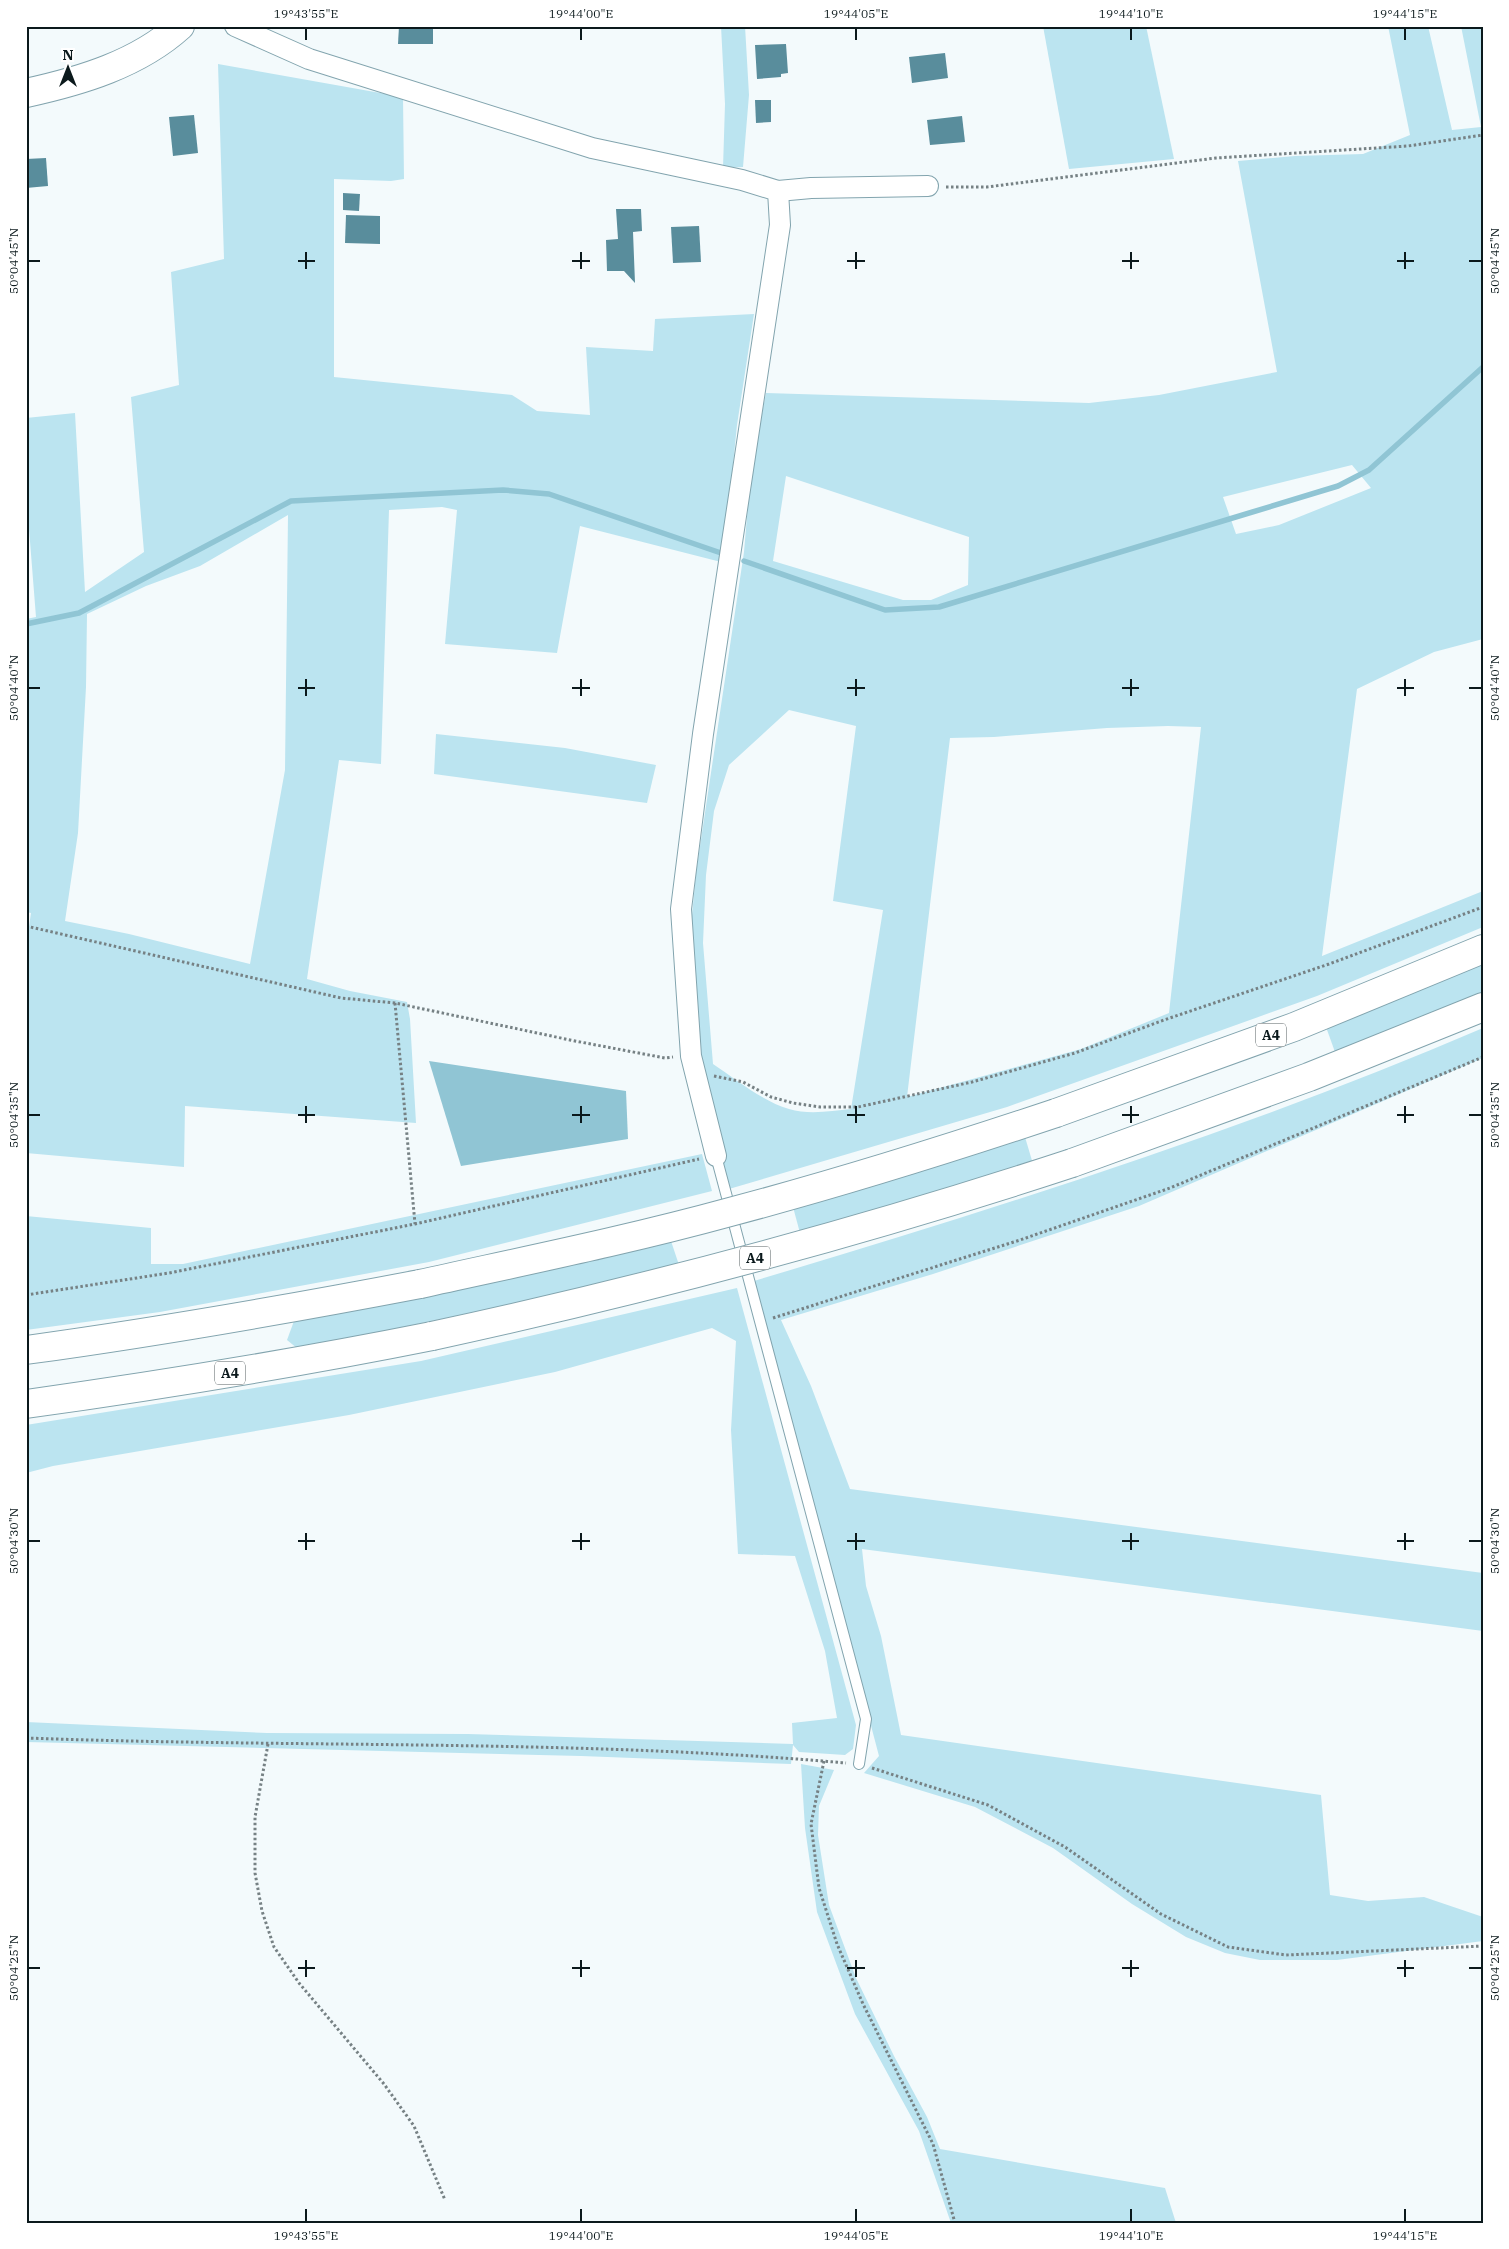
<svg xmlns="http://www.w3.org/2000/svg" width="1509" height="2249" font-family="'IBM Plex Serif',serif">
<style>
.green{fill:#bbe4f0;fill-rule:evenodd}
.water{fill:#90c5d4}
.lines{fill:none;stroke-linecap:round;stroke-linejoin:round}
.stream{stroke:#90c5d4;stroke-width:5.5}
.building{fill:#598d9c}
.lane-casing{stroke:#82a4ae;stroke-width:12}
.street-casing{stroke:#82a4ae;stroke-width:22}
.secondary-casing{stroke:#82a4ae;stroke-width:30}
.highway-casing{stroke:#82a4ae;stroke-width:30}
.path{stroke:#768184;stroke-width:3;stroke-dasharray:2.5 2.5;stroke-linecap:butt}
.lane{stroke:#fff;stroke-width:10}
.street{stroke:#fff;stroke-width:20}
.secondary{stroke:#fff;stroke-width:28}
.highway{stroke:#fff;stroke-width:28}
.highway-bridge-casing{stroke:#82a4ae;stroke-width:30;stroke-linecap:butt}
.highway-bridge{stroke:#fff;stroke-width:28}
.ticks{fill:none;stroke:#0b191c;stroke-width:2}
.labels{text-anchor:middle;stroke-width:4;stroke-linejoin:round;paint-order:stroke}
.shield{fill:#fff;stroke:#545e60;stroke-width:1}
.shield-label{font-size:14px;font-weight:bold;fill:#0b191c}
.neatline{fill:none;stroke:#0b191c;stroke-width:2}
.ticks-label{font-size:12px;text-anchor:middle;fill:#0b191c}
</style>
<rect width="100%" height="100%" fill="#f3fafc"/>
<g class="green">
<path d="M721 26H745L749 95 743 167 723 168 725 104Z"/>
<path d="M1043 26H1146L1174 159 1069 169Z"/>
<path d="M1388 26H1428L1452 130 1481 127 1461 26H1483V639L1434 652 1357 689 1322 956 1483 891V927L1317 996 1007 1107 729 1189 702 1076 691 926 696 873 744 552 751 470 766 393 1089 403 1159 395 1277 372 1238 161 1295 156 1363 154 1410 135ZM1352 465 1371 488 1279 525 1236 534 1223 497ZM786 476 969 537 968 585 931 600H903L773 561ZM789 710 856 726 833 901 883 910 851 1109C831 1111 809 1115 789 1109 762 1101 737 1080 713 1064L703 943 706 875 714 811 729 765ZM1168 726 1201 727 1169 1013 1081 1049 907 1097 950 738 994 737 1107 728Z"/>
<path d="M218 64 403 97 404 179 391 181 334 179V377L512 395 537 411 590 415 586 347 653 351 655 319 754 314 737 425 727 524 721 562 580 526 557 653 445 644 457 510 442 507 389 510 381 764 339 760 307 979 350 991 407 1002 410 1019 416 1123 185 1106 184 1167 26 1153V947L31 913 26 912V619L36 617 26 491V418L75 413 85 592 144 552 131 397 179 385 171 272 224 259ZM288 515 285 770 250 964 129 934 65 921 78 833 86 687 87 614 146 586 200 566Z"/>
<path d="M436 734 565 748 656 765 647 803 434 774Z"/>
<path d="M1483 962V992L1335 1052 1326 1027Z"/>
<path d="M1483 1028V1058L1139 1206 933 1274 781 1320 811 1386 850 1489 1483 1573V1631L862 1549 866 1586 881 1636 901 1735 1321 1795 1330 1895 1368 1901 1424 1897 1483 1917V1941L1337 1960H1260L1225 1953 1186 1937 1132 1904 1053 1848 975 1807 864 1773 879 1756 754 1281C1000 1207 1246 1130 1483 1028Z"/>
<path d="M1025 1137 1033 1164 800 1233 793 1207Z"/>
<path d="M702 1154 712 1191 429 1262 160 1312 26 1330V1216L151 1228V1264H183Z"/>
<path d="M670 1238 679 1265 494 1308 298 1349 287 1340 294 1321Z"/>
<path d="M737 1288 856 1725 853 1749 845 1755 799 1752 793 1745 791 1764 581 1756 26 1742V1722L267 1733 468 1734 793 1744 792 1723 837 1718 825 1651 795 1556 738 1554 731 1430 736 1341 712 1328 555 1372 349 1415 53 1466 26 1473V1425L421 1361Z"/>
<path d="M801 1764 834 1770 819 1806 818 1835 829 1905 856 1978 894 2056 927 2117 940 2149 1165 2188 1176 2223H951L919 2131 855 2014 817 1912 805 1828Z"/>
</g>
<path class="water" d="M429 1061 626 1091 628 1139 461 1166Z"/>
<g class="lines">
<g class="stream">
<path d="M744 561 885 610 939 607 1338 486 1369 470 1483 367"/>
<path d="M26 624 79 613 291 501 503 490 549 494 721 553"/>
</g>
</g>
<g class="building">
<path d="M399 26H433V44H398Z"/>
<path d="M786 44 788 73 781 74V77L757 79 755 45Z"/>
<path d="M945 53 948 78 912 83 909 57Z"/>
<path d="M755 100H771V122L756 123Z"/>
<path d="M194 115 198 153 173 156 169 117Z"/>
<path d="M962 116 965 142 930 145 927 120Z"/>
<path d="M46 158 48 186 26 188V159Z"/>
<path d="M343 193 360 194 359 211 343 210Z"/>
<path d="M616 209H641L642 231 633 232 635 283 624 271H607L606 240 618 239Z"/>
<path d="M346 215 380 216V244L345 243Z"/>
<path d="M699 226 701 262 673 263 671 227Z"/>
</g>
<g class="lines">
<defs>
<path id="lane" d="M716 1156 866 1719 859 1764"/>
<g id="street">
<path d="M235 26 309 59 592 148 742 180 778 191 780 225 703 734 681 909 691 1056 716 1156"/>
<path d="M778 191 811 188 928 186"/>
</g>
<path id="secondary" d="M26 93C81 81 138 64 180 26"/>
<g id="highway">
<path d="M1056 1113 1294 1027 1483 949"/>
<path d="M1072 1163 1309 1077 1483 1007"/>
<path d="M26 1350C158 1332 289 1309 420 1284"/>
<path d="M26 1404C162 1385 297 1363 432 1336"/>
</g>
</defs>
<use href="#lane" class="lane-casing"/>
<use href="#street" class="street-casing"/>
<use href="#secondary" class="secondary-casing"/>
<use href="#highway" class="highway-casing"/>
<g class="path">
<path d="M946 187H987L1216 158 1408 146 1483 135"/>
<path d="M26 926 341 998 395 1003 575 1041 665 1058 673 1057"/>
<path d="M395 1003 415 1224"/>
<path d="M714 1076 743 1082 771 1097 793 1103 820 1107H858L972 1082 1075 1053 1164 1020 1329 964 1483 907"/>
<path d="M26 1295 169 1273 415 1224 699 1159"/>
<path d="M773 1318 1020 1240 1170 1188 1483 1057"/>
<path d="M26 1738C299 1748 574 1739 846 1763"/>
<path d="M268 1744 255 1817V1873L262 1911 274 1947 299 1983 384 2084 414 2126 445 2200"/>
<path d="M824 1761 811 1824 819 1888 837 1944 863 2004 933 2144 955 2223"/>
<path d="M872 1768 988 1805 1065 1847 1161 1914 1228 1947 1286 1955 1483 1946"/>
</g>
<use href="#lane" class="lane"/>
<use href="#street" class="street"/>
<use href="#secondary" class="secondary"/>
<use href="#highway" class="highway"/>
<defs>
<g id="highway-bridge">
<path d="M420 1284C524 1261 628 1240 730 1212 840 1183 948 1149 1056 1113"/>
<path d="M432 1336C649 1289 862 1232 1072 1163"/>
</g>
</defs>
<use href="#highway-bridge" class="highway-bridge-casing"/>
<use href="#highway-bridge" class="highway-bridge"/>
</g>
<path class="ticks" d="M306 28V40M581 28V40M856 28V40M1131 28V40M1405 28V40M306 252V269M581 252V269M856 252V269M1131 252V269M1405 252V269M28 261H40M298 261H315M572 261H590M847 261H865M1122 261H1139M1397 261H1414M1469 261H1482M306 679V696M581 679V696M856 679V696M1131 679V696M1405 679V696M28 688H40M298 688H315M572 688H590M847 688H865M1122 688H1139M1397 688H1414M1469 688H1482M306 1106V1123M581 1106V1123M856 1106V1123M1131 1106V1123M1405 1106V1123M28 1115H40M298 1115H315M572 1115H590M847 1115H865M1122 1115H1139M1397 1115H1414M1469 1115H1482M306 1533V1550M581 1533V1550M856 1533V1550M1131 1533V1550M1405 1533V1550M28 1541H40M298 1541H315M572 1541H590M847 1541H865M1122 1541H1139M1397 1541H1414M1469 1541H1482M306 1960V1977M581 1960V1977M856 1960V1977M1131 1960V1977M1405 1960V1977M28 1968H40M298 1968H315M572 1968H590M847 1968H865M1122 1968H1139M1397 1968H1414M1469 1968H1482M306 2209V2222M581 2209V2222M856 2209V2222M1131 2209V2222M1405 2209V2222"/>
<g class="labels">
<g class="shield">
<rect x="1256" y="1023.5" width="30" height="23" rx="4"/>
<rect x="740" y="1246.5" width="30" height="23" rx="4"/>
<rect x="215" y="1361.5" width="30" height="23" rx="4"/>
</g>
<g class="shield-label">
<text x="1271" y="1040">A4</text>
<text x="755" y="1263">A4</text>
<text x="230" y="1378">A4</text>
</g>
</g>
<rect width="1509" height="2249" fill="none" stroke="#ffffff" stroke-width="55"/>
<g transform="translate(68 68)" stroke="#ffffff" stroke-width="4" paint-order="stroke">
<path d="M0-4L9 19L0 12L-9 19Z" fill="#0b191c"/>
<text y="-8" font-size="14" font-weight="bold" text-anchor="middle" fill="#0b191c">N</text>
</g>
<rect x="28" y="28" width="1454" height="2194" class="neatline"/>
<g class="ticks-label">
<text x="306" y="18">19°43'55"E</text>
<text x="581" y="18">19°44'00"E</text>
<text x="856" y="18">19°44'05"E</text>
<text x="1131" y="18">19°44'10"E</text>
<text x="1405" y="18">19°44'15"E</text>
<text transform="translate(14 261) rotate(-90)" y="4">50°04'45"N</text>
<text transform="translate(1495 261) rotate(-90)" y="4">50°04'45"N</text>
<text transform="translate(14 688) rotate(-90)" y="4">50°04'40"N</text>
<text transform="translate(1495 688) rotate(-90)" y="4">50°04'40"N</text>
<text transform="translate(14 1115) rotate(-90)" y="4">50°04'35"N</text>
<text transform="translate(1495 1115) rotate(-90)" y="4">50°04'35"N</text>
<text transform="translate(14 1541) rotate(-90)" y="4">50°04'30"N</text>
<text transform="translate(1495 1541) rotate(-90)" y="4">50°04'30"N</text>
<text transform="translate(14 1968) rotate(-90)" y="4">50°04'25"N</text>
<text transform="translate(1495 1968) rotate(-90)" y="4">50°04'25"N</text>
<text x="306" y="2240">19°43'55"E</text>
<text x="581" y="2240">19°44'00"E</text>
<text x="856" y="2240">19°44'05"E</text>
<text x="1131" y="2240">19°44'10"E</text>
<text x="1405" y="2240">19°44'15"E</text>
</g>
</svg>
